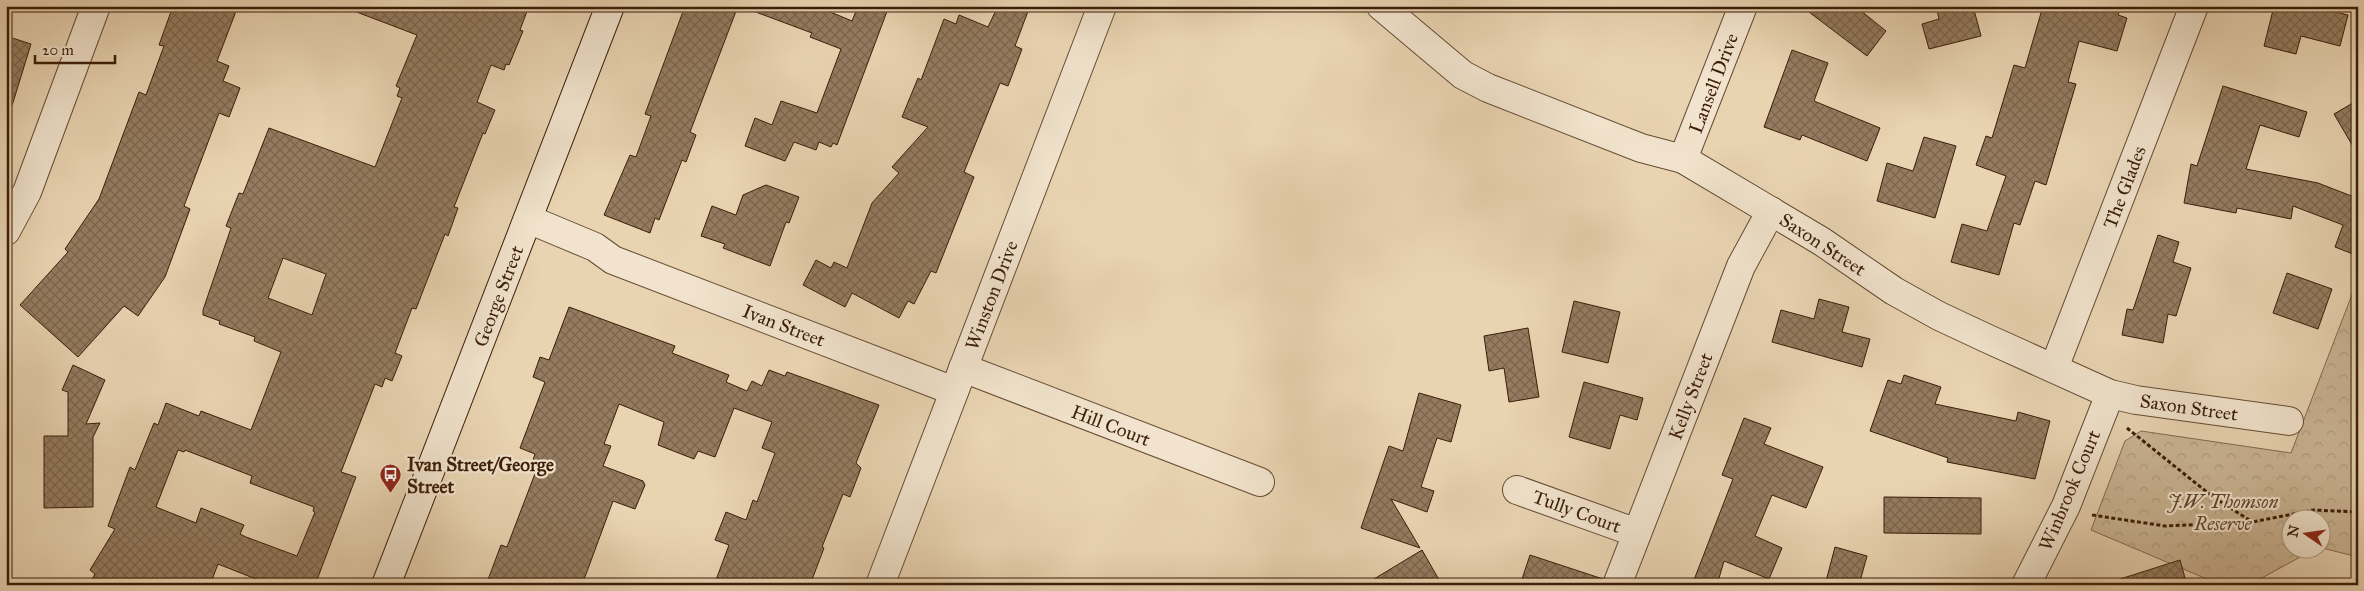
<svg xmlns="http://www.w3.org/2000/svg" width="2364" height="591" font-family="'IM FELL Great Primer',serif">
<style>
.park{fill:url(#park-crowns);stroke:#83694e}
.building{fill:url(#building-cross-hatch);stroke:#3b1d08;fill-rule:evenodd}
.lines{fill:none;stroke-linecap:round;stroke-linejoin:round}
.minor-casing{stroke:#664b32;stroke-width:30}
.secondary-casing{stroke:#3b1d08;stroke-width:30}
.path{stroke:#3b1d08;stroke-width:3;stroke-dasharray:4 2.5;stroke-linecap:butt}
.minor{stroke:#f1e3cd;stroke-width:28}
.secondary{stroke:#f1e3cd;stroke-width:28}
.labels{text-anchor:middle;stroke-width:4.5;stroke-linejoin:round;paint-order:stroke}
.street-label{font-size:19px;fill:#3b1d08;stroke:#f1e3cd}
.poi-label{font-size:19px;font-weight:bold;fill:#3b1d08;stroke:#f1e3cd;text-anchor:start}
.park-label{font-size:19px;font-style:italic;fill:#5f432b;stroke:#f1e3cd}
</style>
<defs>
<pattern id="park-crowns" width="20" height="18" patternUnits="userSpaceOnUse" patternTransform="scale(1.25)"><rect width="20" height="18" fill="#cbb595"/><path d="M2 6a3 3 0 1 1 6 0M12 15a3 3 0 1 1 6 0" fill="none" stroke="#af9b7f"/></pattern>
<pattern id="building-cross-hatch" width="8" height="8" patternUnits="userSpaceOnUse" patternTransform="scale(1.25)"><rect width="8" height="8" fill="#957c60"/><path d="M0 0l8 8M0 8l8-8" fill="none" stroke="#7b654d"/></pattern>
</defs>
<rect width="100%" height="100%" fill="#e9d4b2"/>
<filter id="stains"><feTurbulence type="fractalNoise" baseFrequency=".004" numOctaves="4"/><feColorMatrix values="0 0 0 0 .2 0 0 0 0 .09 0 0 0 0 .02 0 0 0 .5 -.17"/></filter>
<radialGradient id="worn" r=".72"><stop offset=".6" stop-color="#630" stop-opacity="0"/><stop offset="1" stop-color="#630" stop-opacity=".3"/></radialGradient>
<path class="park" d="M2358 279V557L2322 548V518H2292V548L2315 549 2249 585H2221L2091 530 2125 441 2141 431 2291 453Z"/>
<g class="building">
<path d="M173 6H238L217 61 229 66 223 81 240 88 229 117 219 113 184 206 190 209 165 277 138 316 124 306 78 357 20 305 68 252 65 249 99 199 139 92 146 95 164 46 159 45Z"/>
<path d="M347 6H529L520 30 523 31 509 65 506 64 504 70 491 65 477 102 495 110 485 134 483 133 454 207 458 208 448 236 445 234 416 309 412 308 395 353 402 356 392 381 385 378 382 387 375 384 341 472 356 477 315 585H271L218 564 210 585H89L95 574 90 570 115 529 108 526 130 467 135 470 154 423 158 425 166 403 199 416 201 411 251 430 281 352 254 341 255 337 219 324 220 321 203 315V310L231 228 226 226 239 193 243 194 269 128 375 167 402 98 397 96 400 88 396 86 417 35 346 8ZM283 258 326 274 312 315 268 298ZM178 450 184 452 185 450 252 476 250 483 314 507 313 511 315 512 297 556 246 537 240 534 244 525 201 508 196 523 156 507Z"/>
<path d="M685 6H738L690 132 696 135 686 162 682 160 659 220 655 218 650 233 604 215 630 155 636 157 651 116 645 114Z"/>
<path d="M746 6H816L852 21 858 6H889L837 145 833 143 831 147 819 142 816 150 794 142 785 161 745 146 755 118 772 125 781 101 817 113 841 49 810 37 812 33 745 8Z"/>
<path d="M998 6H1030L1015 46 1022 49 1008 86 1000 83 964 172 974 177 936 273 931 271 914 304 908 301 899 318 852 293 845 307 803 285 816 260 831 268 834 262 847 268 872 203 899 173 892 167 928 127 902 117 918 78 921 80 944 19 956 24 959 15 988 27Z"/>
<path d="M1801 6H1855L1886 31 1867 56Z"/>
<path d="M1936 6H1973L1981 36 1929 49 1922 24 1939 19Z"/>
<path d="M2043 6H2122L2118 15 2127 18 2117 51 2079 41 2068 82 2076 84 2046 185 2035 181 2020 225 2014 223 1999 275 1951 262 1962 224 1987 231 2006 176 1976 165 1986 136 1992 138 2014 65 2025 68Z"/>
<path d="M2274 6H2312L2348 15 2340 46 2301 36 2296 54 2264 46Z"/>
<path d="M6 36 31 44 11 109 6 108Z"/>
<path d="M1792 50 1828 63 1814 101 1880 128 1867 161 1802 135 1800 140 1764 127Z"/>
<path d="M2223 86 2307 112 2299 137 2260 125 2246 169 2318 183 2354 197 2356 192H2358V256L2335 247 2343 225 2293 206 2291 219 2237 208 2236 213 2184 203 2191 164 2197 166Z"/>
<path d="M2358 100V155L2334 114Z"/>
<path d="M1924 137 1956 146 1935 218 1877 201 1887 163 1913 171Z"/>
<path d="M766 185 799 197 789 223 786 222 770 266 723 248 725 244 701 236 712 206 736 215 743 195Z"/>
<path d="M2158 235 2179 242 2173 262 2191 268 2176 316 2168 314 2163 343 2122 335 2127 309 2133 310Z"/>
<path d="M2287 273 2332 289 2318 329 2273 313Z"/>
<path d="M1819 299 1849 307 1842 332 1870 339 1862 367 1772 342 1781 310 1814 319Z"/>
<path d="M1574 301 1620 312 1608 363 1562 352Z"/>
<path d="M569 307 675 346 672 353 729 375 726 382 747 391 752 381 762 386 769 370 785 376 787 372 879 405 856 463 861 468 850 497 843 494 822 547 824 548 810 585H728L716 580 729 545 715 540 726 512 746 520 753 500 757 502 775 453 762 448 772 422 734 408 715 457 698 451 694 459 658 445 664 422 619 404 604 444 611 446 603 466 643 481 645 485 635 509 613 501 582 585H486L501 545 507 547 536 471 530 469 535 454 520 448 545 382 533 377 540 357 549 360Z"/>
<path d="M1528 328 1539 397 1509 402 1504 368 1489 371 1484 336Z"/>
<path d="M73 365 105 380 86 424 100 423 93 437V507L44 508V436H68V392L62 390Z"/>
<path d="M1904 375 1941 387 1935 404 2016 421 2018 412 2050 421 2035 479 1947 462 1948 458 1870 431 1888 380 1901 384Z"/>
<path d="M1584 382 1643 398 1637 420 1620 415 1610 449 1569 437Z"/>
<path d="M1419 393 1461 405 1451 442 1437 438 1421 487 1434 491 1427 512 1391 499 1420 548 1361 528 1389 446 1403 451Z"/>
<path d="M1744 418 1771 428 1764 444 1823 467 1806 508 1772 495 1755 536 1782 548 1769 579 1724 561 1717 585H1692L1733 479 1722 475Z"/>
<path d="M1884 497 1981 498V534L1884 533Z"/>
<path d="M1835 547 1867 556 1859 585H1825Z"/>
<path d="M1422 550 1442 585H1364Z"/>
<path d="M1530 555 1603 579 1602 585H1520Z"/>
<path d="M2180 560 2187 585H2118L2117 580Z"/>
</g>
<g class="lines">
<defs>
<g id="minor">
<path d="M1381 6 1463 75 1488 88 1641 148 1683 159 1821 241 1894 291 1939 316 1986 338 2110 394 2136 400 2289 421"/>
<path d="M1683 159 1743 6"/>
<path d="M528 219 595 247 613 260 954 391"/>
<path d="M6 231 27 192 96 6"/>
<path d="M963 368 1260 482"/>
<path d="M2054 368 2194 6"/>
<path d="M1517 490 1637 533"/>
<path d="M880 585 1102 6"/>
<path d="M1617 585 1741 266 1771 211"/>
<path d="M2026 585 2066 506 2110 394"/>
</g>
<path id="secondary" d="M386 585 610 6"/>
</defs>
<use href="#minor" class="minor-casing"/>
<use href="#secondary" class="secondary-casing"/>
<g class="path">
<path d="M2127 428 2213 497 2251 521"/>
<path d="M2092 515 2165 526 2252 522 2314 510 2358 512"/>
</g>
<use href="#minor" class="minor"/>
<use href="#secondary" class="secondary"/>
</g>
<defs>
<symbol id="bus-pin" viewBox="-11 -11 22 30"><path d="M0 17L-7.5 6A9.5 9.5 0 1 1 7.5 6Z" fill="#8f2418" stroke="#f1e3cd"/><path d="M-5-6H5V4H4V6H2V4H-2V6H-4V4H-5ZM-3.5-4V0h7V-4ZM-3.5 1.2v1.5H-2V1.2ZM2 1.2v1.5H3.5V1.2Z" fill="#fff"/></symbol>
</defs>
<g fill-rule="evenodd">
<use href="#bus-pin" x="378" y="462" width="25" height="34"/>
</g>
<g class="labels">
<g class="street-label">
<text transform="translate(1713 83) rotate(-69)" y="7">Lansell Drive</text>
<text transform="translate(2124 187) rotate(-69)" y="7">The Glades</text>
<text transform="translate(1823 244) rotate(33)" y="7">Saxon Street</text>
<text transform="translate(991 295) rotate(-69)" y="7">Winston Drive</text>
<text transform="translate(498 296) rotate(-69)" y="7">George Street</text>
<text transform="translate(784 325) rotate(21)" y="7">Ivan Street</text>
<text transform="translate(1690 396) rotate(-69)" y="7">Kelly Street</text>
<text transform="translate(2189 407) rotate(8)" y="7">Saxon Street</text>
<text transform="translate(1111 425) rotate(21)" y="7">Hill Court</text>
<text transform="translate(2069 490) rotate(-67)" y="7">Winbrook Court</text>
<text transform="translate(1577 511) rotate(20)" y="7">Tully Court</text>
</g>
<g class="poi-label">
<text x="407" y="471">Ivan Street/George<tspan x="407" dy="22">Street</tspan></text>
</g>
<g class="park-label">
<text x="2223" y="508">J.W. Thomson<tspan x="2223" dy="22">Reserve</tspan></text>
</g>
</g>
<rect width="2364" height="591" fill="none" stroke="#e9d4b2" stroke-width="25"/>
<rect x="8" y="8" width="2349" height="576" fill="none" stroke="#3b1d08" stroke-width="2.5"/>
<rect x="12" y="12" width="2339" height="566" fill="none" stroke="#3b1d08"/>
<g transform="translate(2306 534) rotate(283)"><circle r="24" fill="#f1e3cd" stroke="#a8947e"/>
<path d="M0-4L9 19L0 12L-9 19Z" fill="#8f2418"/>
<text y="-8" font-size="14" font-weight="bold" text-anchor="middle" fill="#3b1d08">N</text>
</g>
<path d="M35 55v8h80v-8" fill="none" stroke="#3b1d08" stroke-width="2.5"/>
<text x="42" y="55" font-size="15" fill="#3b1d08" stroke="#f1e3cd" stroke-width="4" paint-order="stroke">20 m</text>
<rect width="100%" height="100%" filter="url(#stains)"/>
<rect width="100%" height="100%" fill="url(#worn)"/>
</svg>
